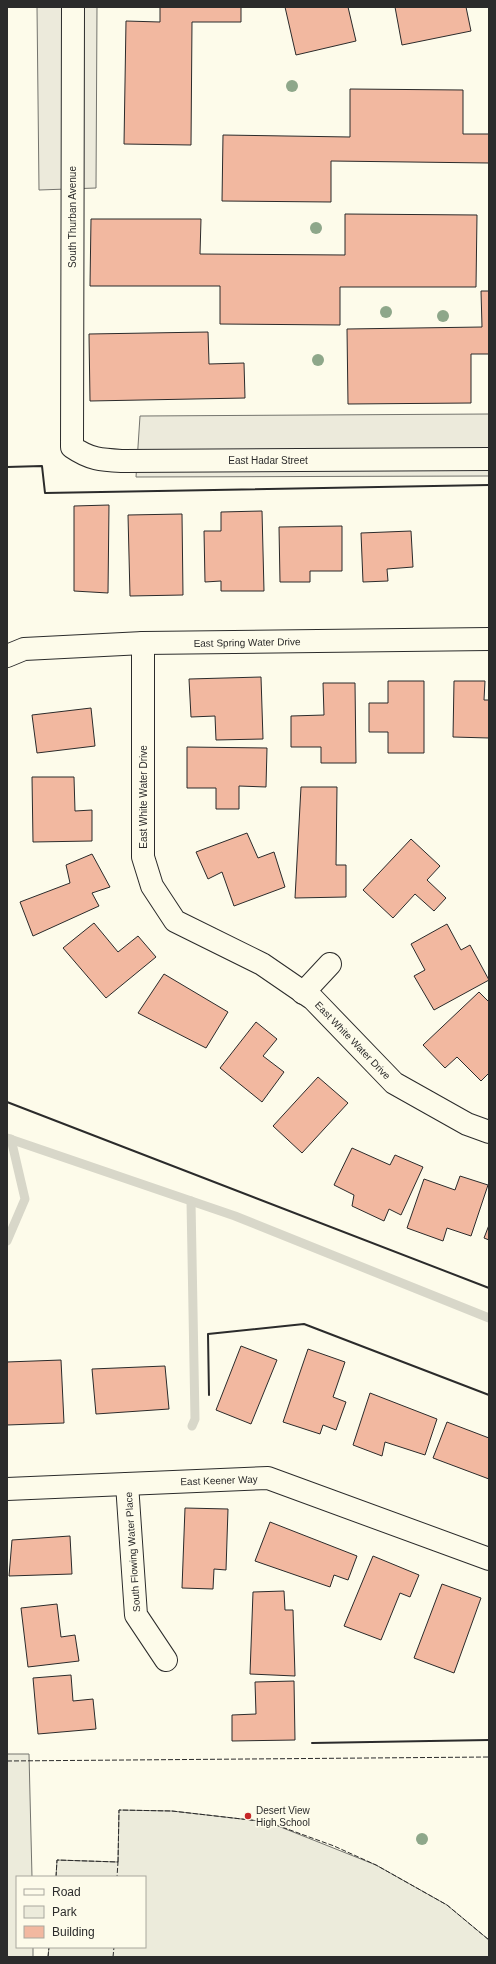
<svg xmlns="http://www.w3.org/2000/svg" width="496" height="1964" font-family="Arial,sans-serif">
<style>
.green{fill:#ecebdb;stroke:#74746e}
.parking{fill:#eceadb;stroke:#74746e}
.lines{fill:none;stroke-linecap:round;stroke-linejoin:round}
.stream{stroke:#d8d7c9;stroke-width:9}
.building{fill:#f2b8a0;stroke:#2b2b2b}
.minor-casing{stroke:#2b2b2b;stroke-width:24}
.minor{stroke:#fdfbea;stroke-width:22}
.fence{stroke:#2b2b2b;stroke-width:1;stroke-dasharray:5 2;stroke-linecap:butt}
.wall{stroke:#2b2b2b;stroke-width:2}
.tree{fill:#8ea78a}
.poi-dot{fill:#c62828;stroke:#fdfbea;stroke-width:1.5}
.labels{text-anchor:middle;stroke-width:3;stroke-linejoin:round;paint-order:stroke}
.street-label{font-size:10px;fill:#2b2b2b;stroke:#fdfbea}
.poi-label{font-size:10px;fill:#2b2b2b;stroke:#fdfbea;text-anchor:start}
</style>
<rect width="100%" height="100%" fill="#fdfbea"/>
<g class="green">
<path d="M7 1754H29L32 1877H17V1947H33V1957H7Z"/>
<path d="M119 1810 172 1811 268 1822 376 1865 447 1905 489 1940V1957H48L49 1947H145V1877H56L57 1860 118 1862Z"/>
</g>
<g class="parking">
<path d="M37 7H97L96 188 39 190Z"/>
<path d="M489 414V476L136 477 140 416Z"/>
</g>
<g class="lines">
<g class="stream">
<path d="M7 1138 235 1216 489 1318"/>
<path d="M191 1201 195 1419 192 1426"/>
<path d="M7 1241 25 1199 11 1139"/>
</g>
</g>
<g class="building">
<path d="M160 7H241V22H192L191 145 124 144 126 21 160 22Z"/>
<path d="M285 7H348L356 41 296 55Z"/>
<path d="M395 7H466L471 31 402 45Z"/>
<path d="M350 89 463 90V134H489V163L331 161V202L222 201 223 135 350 137Z"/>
<path d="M345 214 477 215 476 287H340V325L220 324V286H90L91 219H201L200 254 345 255Z"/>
<path d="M481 291H489V354H471V403L348 404 347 329 482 327Z"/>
<path d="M208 332 209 364 244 363 245 398 90 401 89 334Z"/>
<path d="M109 505 108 593 74 591V506Z"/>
<path d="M262 511 264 591H221V581L205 582 204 531H221V512Z"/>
<path d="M182 514 183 595 130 596 128 515Z"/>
<path d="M342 526V571H310V582H280L279 527Z"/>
<path d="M411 531 413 567 387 569 388 581 363 582 361 533Z"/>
<path d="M261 677 263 739 216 740 215 716 191 717 189 679Z"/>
<path d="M388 681H424V753H388V732H369V703H388Z"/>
<path d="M454 681H485L484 700H489V738L453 737Z"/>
<path d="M323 683H355L356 763H321V747H291V716L324 715Z"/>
<path d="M91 708 95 746 37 753 32 715Z"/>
<path d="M187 747 267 748 266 787 239 786V809H216V788H187Z"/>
<path d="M32 777H74L75 811 92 810V841L33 842Z"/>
<path d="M301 787H337L336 865H346V897L295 898Z"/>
<path d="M247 833 258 858 274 852 285 887 234 906 222 872 208 879 196 852Z"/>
<path d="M411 839 440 866 427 880 446 898 434 911 415 894 393 918 363 890Z"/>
<path d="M92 854 110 887 92 893 99 906 33 936 20 902 70 883 66 865Z"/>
<path d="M94 923 118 952 138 936 156 957 106 998 63 948Z"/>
<path d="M447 924 461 950 470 945 489 980 434 1010 414 976 425 970 411 944Z"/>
<path d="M164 974 228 1012 206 1048 138 1013Z"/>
<path d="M479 992 489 1002V1073L481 1081 457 1057 445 1068 423 1045Z"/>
<path d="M256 1022 277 1039 263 1056 284 1072 262 1102 220 1068Z"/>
<path d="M318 1077 348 1103 302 1153 273 1126Z"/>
<path d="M352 1148 390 1165 395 1155 423 1167 401 1215 389 1209 384 1221 352 1206 354 1195 334 1185Z"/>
<path d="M460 1176 488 1185 471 1236 447 1228 443 1241 407 1228 424 1179 455 1190Z"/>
<path d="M489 1225V1240L484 1238Z"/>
<path d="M241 1346 277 1360 251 1424 216 1410Z"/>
<path d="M308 1349 345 1362 333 1397 346 1402 336 1430 323 1425 320 1434 283 1422Z"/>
<path d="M61 1360 64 1423 7 1425V1362Z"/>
<path d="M165 1366 169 1409 96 1414 92 1369Z"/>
<path d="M370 1393 437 1419 425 1455 385 1442 382 1456 353 1445Z"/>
<path d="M447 1422 489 1438V1479L433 1458Z"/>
<path d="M185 1508 228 1509 226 1570 214 1569 213 1589 182 1588Z"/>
<path d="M270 1522 357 1556 348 1580 334 1575 330 1587 255 1561Z"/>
<path d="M70 1536 72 1574 9 1576 12 1540Z"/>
<path d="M373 1556 419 1575 410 1597 400 1593 381 1640 344 1626Z"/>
<path d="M442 1584 481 1598 454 1673 414 1658Z"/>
<path d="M284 1591 285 1610H293L295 1676 250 1674 253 1592Z"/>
<path d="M57 1604 61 1637 75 1635 79 1661 28 1667 21 1608Z"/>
<path d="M71 1675 73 1701 93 1699 96 1729 38 1734 33 1678Z"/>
<path d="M294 1681 295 1740 232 1741V1715L256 1714 255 1682Z"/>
</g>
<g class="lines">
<defs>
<g id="minor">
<path d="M73 7 72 447C91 460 102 460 124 461L489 459"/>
<path d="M143 643V857L152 886 175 921 262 964 313 999 394 1083 467 1124 489 1132"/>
<path d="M7 656 24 649 143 643 489 639"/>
<path d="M303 993 330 964"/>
<path d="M127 1484 136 1615 166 1660"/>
<path d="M7 1489 268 1478 489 1559"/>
</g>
</defs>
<use href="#minor" class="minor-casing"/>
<use href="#minor" class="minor"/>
<g class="fence">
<path d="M7 1761 489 1757"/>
<path d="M118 1862 119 1810 172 1811 268 1822 334 1846 376 1865 447 1905 489 1940"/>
<path d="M56 1877 57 1860 118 1862 117 1877"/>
<path d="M48 1957 49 1947"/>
<path d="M113 1957 114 1947"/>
</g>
<g class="wall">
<path d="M7 467 42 466 45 493 489 485"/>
<path d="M7 1102 489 1288"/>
<path d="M209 1395 208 1334 304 1324 489 1395"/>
<path d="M312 1743 489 1740"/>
</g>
</g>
<g class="tree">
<circle cx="292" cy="86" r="6"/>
<circle cx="316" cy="228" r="6"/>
<circle cx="386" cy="312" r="6"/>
<circle cx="443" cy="316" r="6"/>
<circle cx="318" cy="360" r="6"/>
<circle cx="422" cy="1839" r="6"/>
</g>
<circle class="poi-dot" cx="248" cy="1816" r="4"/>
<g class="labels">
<g class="street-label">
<text transform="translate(72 217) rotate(-90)" y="4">South Thurban Avenue</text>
<text x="268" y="464">East Hadar Street</text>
<text transform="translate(247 642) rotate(-1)" y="4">East Spring Water Drive</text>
<text transform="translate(143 797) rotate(-90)" y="4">East White Water Drive</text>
<text transform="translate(353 1040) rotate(46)" y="4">East White Water Drive</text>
<text transform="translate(219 1480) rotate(-2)" y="4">East Keener Way</text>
<text transform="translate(132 1552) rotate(-94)" y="4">South Flowing Water Place</text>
</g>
<g class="poi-label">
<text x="256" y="1814">Desert View<tspan x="256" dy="12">High School</tspan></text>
</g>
</g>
<rect width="496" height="1964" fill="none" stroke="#2b2b2b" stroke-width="16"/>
<rect x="16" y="1876" width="130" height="72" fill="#fdfbea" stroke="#a9a89e"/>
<rect x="24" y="1889" width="20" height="6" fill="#fdfbea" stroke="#a9a89e"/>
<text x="52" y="1896" font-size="12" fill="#2b2b2b">Road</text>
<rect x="24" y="1906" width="20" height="12" fill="#ecebdb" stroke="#a9a89e"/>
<text x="52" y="1916" font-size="12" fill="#2b2b2b">Park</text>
<rect x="24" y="1926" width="20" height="12" fill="#f2b8a0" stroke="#a9a89e"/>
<text x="52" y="1936" font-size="12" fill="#2b2b2b">Building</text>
</svg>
